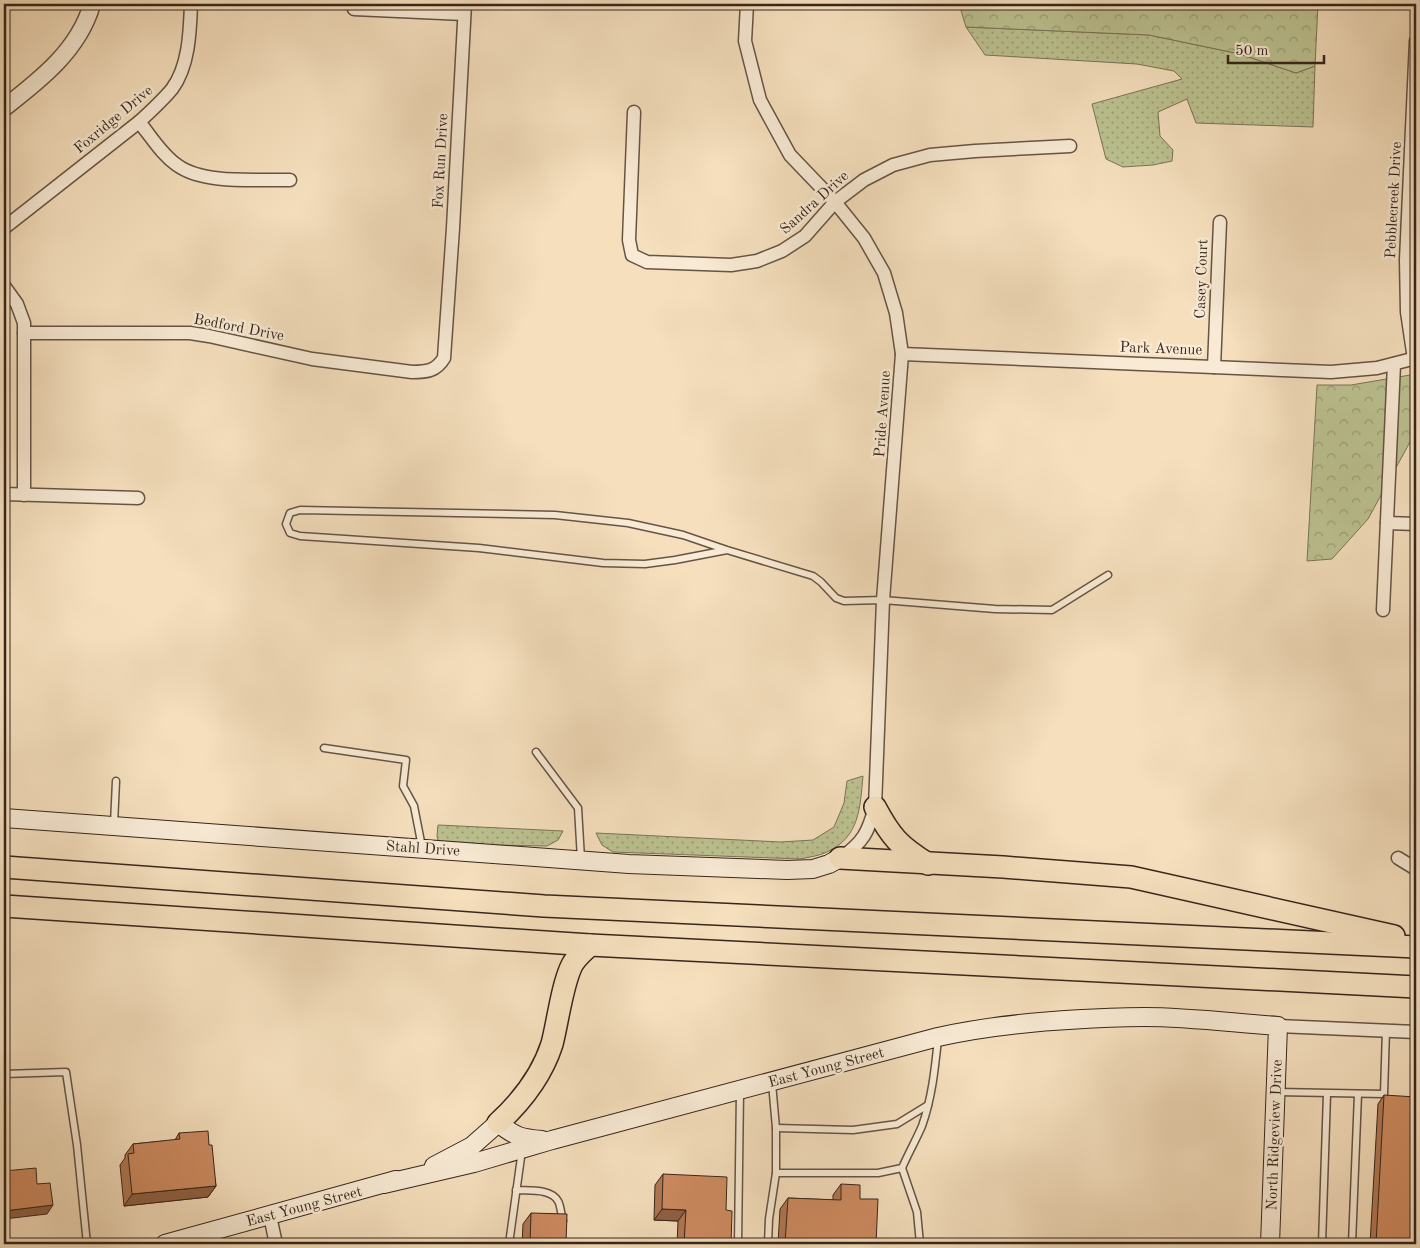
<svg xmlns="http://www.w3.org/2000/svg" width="1420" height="1248" font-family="'Old Standard TT',serif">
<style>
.grass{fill:url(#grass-dots);stroke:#7a7456}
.forest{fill:url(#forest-crowns);stroke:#7a7456}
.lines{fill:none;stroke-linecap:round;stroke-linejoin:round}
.service-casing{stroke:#665444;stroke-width:9}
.minor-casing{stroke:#665444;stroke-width:15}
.tertiary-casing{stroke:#665444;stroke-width:19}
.secondary-casing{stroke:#37261c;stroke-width:20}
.trunk-casing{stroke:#37261c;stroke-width:24}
.service{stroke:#f8ead4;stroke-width:6}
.minor{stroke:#f8ead4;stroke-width:12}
.tertiary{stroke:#f8ead4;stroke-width:16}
.secondary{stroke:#f8ead4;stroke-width:18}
.trunk{stroke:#f5dfbd;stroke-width:21}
.wall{fill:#b07853;stroke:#37261c}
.shaded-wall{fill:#906143;stroke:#37261c}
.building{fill:#cd8b60;stroke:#37261c}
.labels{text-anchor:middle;stroke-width:5;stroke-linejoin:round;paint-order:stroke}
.street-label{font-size:15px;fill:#37261c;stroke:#f8ead4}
</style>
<defs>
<pattern id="grass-dots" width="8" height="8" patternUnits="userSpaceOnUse" patternTransform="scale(1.25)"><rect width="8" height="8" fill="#bcc291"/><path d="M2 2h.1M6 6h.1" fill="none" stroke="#9a9d76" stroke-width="1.8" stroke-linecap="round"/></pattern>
<pattern id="forest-crowns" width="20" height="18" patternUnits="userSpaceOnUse" patternTransform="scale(1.25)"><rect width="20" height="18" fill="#bcc291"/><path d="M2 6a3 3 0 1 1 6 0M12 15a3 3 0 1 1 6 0" fill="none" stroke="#9a9d76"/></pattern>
</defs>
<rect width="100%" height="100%" fill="#f5dfbd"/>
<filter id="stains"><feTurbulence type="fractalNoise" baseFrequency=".004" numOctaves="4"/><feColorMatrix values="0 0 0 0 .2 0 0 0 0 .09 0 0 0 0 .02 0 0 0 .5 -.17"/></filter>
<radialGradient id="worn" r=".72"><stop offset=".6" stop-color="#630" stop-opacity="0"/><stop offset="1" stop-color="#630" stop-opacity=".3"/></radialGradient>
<g class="grass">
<path d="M966 27 1149 35 1240 54 1296 73 1315 66 1313 127 1196 123 1187 99 1158 112 1160 136 1173 150 1172 161 1153 165 1123 167 1106 159 1092 104 1182 79 1174 71 1137 64 985 55Z"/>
<path d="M863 776C860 807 860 837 827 852 819 856 809 857 800 859L613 852 602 845 596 833 781 842 813 840 834 827 844 803 847 781Z"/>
<path d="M438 825 563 831 558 840 547 846 439 844 437 836Z"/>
</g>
<g class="forest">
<path d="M959 4H1318L1315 66 1296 73 1240 54 1149 35 966 27Z"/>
<path d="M1416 374V431L1368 519 1332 559 1307 561 1317 385H1351Z"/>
</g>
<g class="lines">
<defs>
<g id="service">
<path d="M727 550 675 560 645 564 603 563 479 548 300 536 290 533 286 524 290 513 300 510 555 515 628 523 683 535 727 550 813 576 821 582 836 598 844 601 883 600 995 609 1052 610 1108 575"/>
<path d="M324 748 406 760 403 786 414 806 422 847"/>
<path d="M536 752 578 808 581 859"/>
<path d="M114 824 116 781"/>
<path d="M4 1074 66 1072 77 1145 87 1244"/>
<path d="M772 1083 776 1128V1173H878L902 1168C908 1154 916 1140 922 1126 932 1098 935 1068 938 1039"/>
<path d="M1277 1092 1384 1094 1386 1030"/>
<path d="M776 1128 853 1130 897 1124 928 1105"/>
<path d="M902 1168 917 1212 920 1244"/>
<path d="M516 1190C528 1191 551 1188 558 1201 561 1206 561 1215 563 1221"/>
<path d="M509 1244 522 1150"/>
<path d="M738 1244 740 1091"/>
<path d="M768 1244 769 1219 776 1173"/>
<path d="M1322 1244 1327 1094"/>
<path d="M1352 1244 1358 1094"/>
</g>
<g id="minor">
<path d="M747 4 745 41 760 100 790 155 835 202 864 238 884 273 896 313 902 354 883 600 875 807C868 833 863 842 841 858"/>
<path d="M354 9 464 14"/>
<path d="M634 112 629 240 632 255 647 262 731 265 757 261 782 251 805 236 835 202 864 180 893 165 930 155 975 151 1070 146"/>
<path d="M139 122C151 136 161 154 177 165 204 185 257 179 290 180"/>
<path d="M4 228 139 122C151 111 162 101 172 89 189 66 190 32 191 4"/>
<path d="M4 286 17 304 24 323V495"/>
<path d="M24 333H190L209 336 312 359 412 372C427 372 436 371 444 358L453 228 465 4"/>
<path d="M902 354 1331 372 1377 368 1416 358"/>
<path d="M1414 359 1407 312 1406 260 1416 41"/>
<path d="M1214 367 1220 222"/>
<path d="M4 494 138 498"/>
<path d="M1387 523 1416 524"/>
<path d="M1383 610 1394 364"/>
<path d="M1398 858 1416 869"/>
<path d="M1278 1026 1416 1032"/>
<path d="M270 1216 276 1244"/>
</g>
<path id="tertiary" d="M4 108C40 80 79 50 92 4"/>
<g id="secondary">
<path d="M4 818 629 864 787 870 813 869 829 864 840 858"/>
<path d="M434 1166 472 1146 498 1123C516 1137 520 1138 542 1140"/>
<path d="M384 1184 474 1163 552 1140 938 1037C1005 1022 1076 1018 1145 1017 1188 1017 1235 1023 1278 1026L1270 1244"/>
<path d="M165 1244 396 1180"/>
</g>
<g id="trunk">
<path d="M875 807C891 837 899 846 928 864"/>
<path d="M840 858 1003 867 1131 877 1394 936"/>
<path d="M4 867 544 906 1416 947"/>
<path d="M4 906 590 945 1416 987"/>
<path d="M498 1123C522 1101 542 1075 552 1044 558 1021 562 985 572 965 576 957 584 951 590 945"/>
</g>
</defs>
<use href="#service" class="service-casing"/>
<use href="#minor" class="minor-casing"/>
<use href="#tertiary" class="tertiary-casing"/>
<use href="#secondary" class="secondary-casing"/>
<use href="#trunk" class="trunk-casing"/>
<use href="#service" class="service"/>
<use href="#minor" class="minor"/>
<use href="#tertiary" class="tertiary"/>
<use href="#secondary" class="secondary"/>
<use href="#trunk" class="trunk"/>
</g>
<g class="wall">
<path d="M1384 1095 1416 1244H1370L1378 1104Z"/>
<path d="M179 1133 209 1145 216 1186 208 1197 124 1206 120 1165 125 1158V1155L133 1144 175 1140Z"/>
<path d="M663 1174 726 1210 731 1244H677L678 1221 654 1220 655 1185Z"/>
<path d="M841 1184 860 1199 876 1244H778L780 1209 788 1198 833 1200V1195Z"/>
<path d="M531 1213 566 1244H522L523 1224Z"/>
</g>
<g class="shaded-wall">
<path d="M216 1186 208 1197 124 1206 132 1194Z"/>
<path d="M53 1205 47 1214 4 1219V1211Z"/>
<path d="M662 1209 686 1210 678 1221 654 1220Z"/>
</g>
<g class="building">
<path d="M1384 1095 1416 1097V1244H1376Z"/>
<path d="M208 1131 209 1145H212L216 1186 132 1194 128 1154 134 1153 133 1144 180 1139 179 1133Z"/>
<path d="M36 1168 37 1184 50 1183 53 1205 4 1211V1171Z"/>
<path d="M663 1174 727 1177 726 1210 732 1211 731 1244H684L686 1210 662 1209Z"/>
<path d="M841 1184 860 1185V1199H878L876 1244H785L788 1198 841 1200Z"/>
<path d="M531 1213 567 1214 566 1244H530Z"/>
</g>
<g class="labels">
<g class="street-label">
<text transform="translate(113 119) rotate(-40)" y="5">Foxridge Drive</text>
<text transform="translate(440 161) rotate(-87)" y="5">Fox Run Drive</text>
<text transform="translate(1393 200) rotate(-87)" y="5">Pebblecreek Drive</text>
<text transform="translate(814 202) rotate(-42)" y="5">Sandra Drive</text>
<text transform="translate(1201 279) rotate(-88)" y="5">Casey Court</text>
<text transform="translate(239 327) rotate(11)" y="5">Bedford Drive</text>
<text transform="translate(1161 348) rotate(2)" y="5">Park Avenue</text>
<text transform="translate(882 414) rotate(-86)" y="5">Pride Avenue</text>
<text transform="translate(423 848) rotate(4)" y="5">Stahl Drive</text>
<text transform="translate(826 1067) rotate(-15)" y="5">East Young Street</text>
<text transform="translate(1274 1135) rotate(-88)" y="5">North Ridgeview Drive</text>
<text transform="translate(304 1206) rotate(-15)" y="5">East Young Street</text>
</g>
</g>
<rect width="1420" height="1248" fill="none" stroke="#f5dfbd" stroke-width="20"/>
<rect x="5" y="5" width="1410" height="1238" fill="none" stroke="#37261c" stroke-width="2.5"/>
<rect x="10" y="10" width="1400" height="1228" fill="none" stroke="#37261c"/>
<path d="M1228 55v8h96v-8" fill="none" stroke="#37261c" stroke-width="2.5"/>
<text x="1235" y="55" font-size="15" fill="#37261c" stroke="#f8ead4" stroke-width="4" paint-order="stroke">50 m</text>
<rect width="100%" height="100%" filter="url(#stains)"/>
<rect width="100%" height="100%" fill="url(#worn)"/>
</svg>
